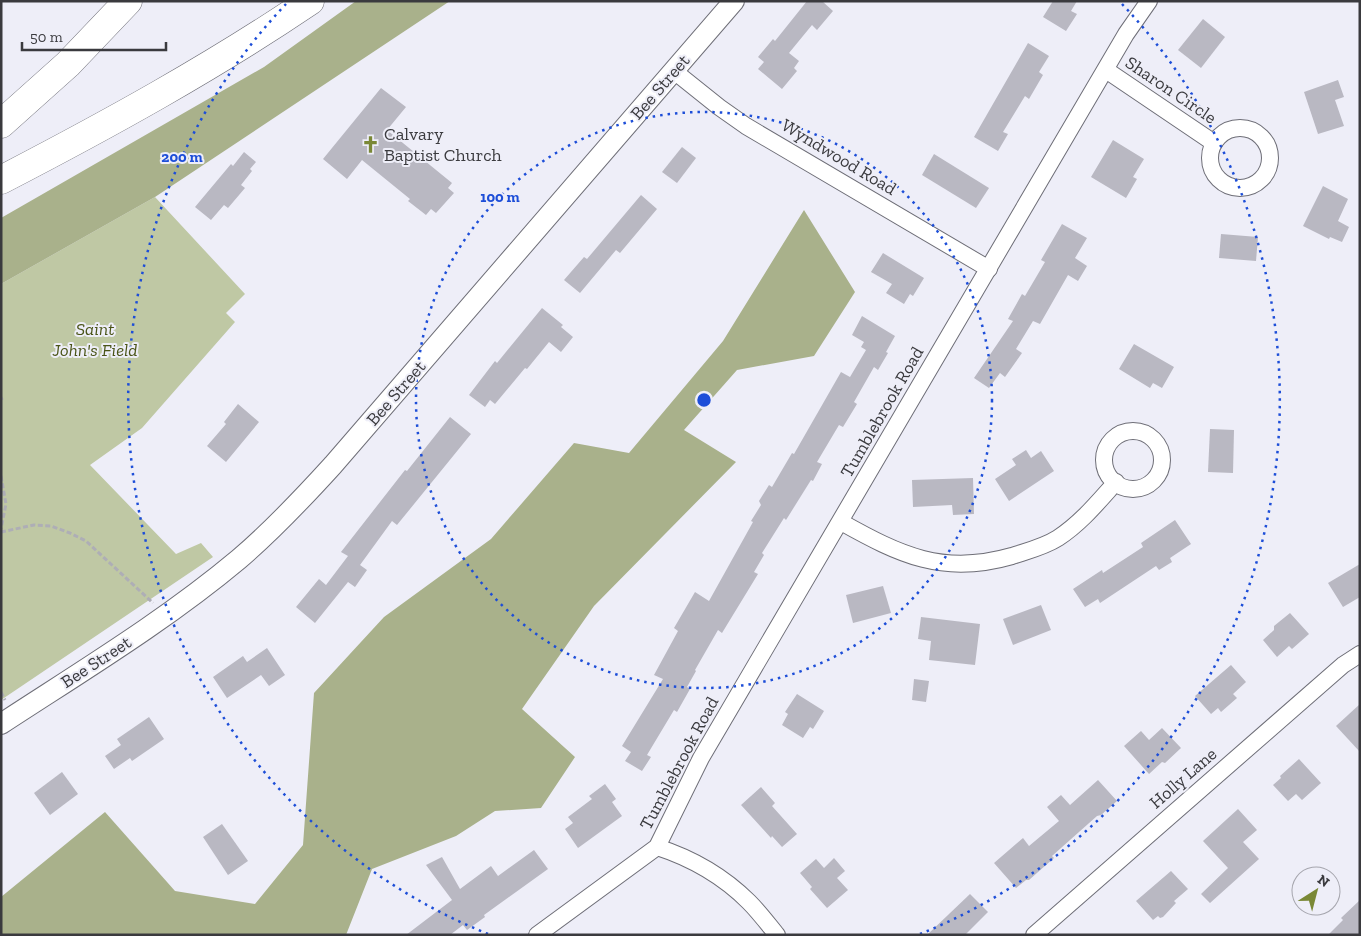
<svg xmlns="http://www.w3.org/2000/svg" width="1361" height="936" font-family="'Zilla Slab',serif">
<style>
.green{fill:#bfc8a4}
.forest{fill:#a9b18b}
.building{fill:#b9b8c2}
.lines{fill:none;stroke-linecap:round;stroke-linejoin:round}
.minor-casing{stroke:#6e6e77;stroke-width:18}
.tertiary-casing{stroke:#6e6e77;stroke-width:22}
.motorway-casing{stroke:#6e6e77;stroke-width:29}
.path{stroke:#aeaeb6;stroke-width:3;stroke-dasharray:5 2.5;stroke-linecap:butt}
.minor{stroke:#fff;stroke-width:16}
.tertiary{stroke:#fff;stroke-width:20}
.motorway{stroke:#fff;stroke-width:28}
.ring{fill:none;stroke:#1d4ed8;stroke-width:2.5;stroke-dasharray:2.5 5}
.labels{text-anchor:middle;stroke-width:4;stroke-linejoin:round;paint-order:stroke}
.street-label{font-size:18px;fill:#3a3a3e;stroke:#eeeef8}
.poi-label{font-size:18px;fill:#3a3a3e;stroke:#eeeef8;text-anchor:start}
.park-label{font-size:18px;font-style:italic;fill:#4a5417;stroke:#eeeef8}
.centre{fill:#1d4ed8;stroke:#eeeef8;stroke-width:2.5}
.ring-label{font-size:15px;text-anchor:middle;font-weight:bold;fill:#1d4ed8;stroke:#eeeef8;stroke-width:4;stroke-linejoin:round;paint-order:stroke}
</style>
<rect width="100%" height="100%" fill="#eeeef8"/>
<path class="green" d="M155 197 245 294 226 313 235 322 142 428 90 465 176 554 201 543 213 557 1 700V284Z"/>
<g class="forest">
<path d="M356 1H450L155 197 1 284V218L264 67Z"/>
<path d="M804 210 855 292 814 356 737 370 684 430 736 462 594 606 522 709 575 757 541 808 495 811 456 836 372 869 346 935H1V897L105 812 175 891 255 904 303 845 314 693 384 617 491 539 574 443 629 453 723 341Z"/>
</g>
<g class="building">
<path d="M807 1H822L833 11 817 30 812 25 789 53 799 61 794 68 797 71 782 89 758 69 764 62 758 57 773 39 775 41Z"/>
<path d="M1053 1H1077L1071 11 1077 14 1066 31 1043 17Z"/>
<path d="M1203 19 1225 37 1201 68 1178 50Z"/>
<path d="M1028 43 1049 56 1039 72 1043 75 1029 99 1025 96 1003 132 1008 134 998 151 974 137Z"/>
<path d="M1338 80 1344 97 1335 100 1344 126 1318 134 1304 92Z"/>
<path d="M381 88 406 107 387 130 452 183 448 188 454 193 436 213 431 209 426 215 408 201 410 199 362 160 347 179 323 159Z"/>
<path d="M1113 140 1144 159 1133 177 1137 179 1126 198 1091 177Z"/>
<path d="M682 147 696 158 677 183 662 172Z"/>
<path d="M244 152 256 162 250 169 252 171 241 185 245 188 228 208 224 205 211 220 195 207 231 164 233 166Z"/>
<path d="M934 154 989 188 976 208 922 175Z"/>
<path d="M1323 186 1348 199 1338 221 1349 227 1342 242 1330 237 1329 239 1303 226Z"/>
<path d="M641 195 657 209 620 253 616 250 580 293 564 280 584 257 587 259Z"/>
<path d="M1062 224 1087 238 1075 258 1087 266 1078 281 1068 275 1040 324 1033 321 1016 349 1022 353 1005 377 1000 373 989 388 974 378 1013 321 1008 319 1022 294 1025 296 1045 262 1041 260Z"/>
<path d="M1221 234 1258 237 1256 261 1219 258Z"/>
<path d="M883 253 924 278 913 296 910 294 904 304 886 293 892 284 871 272Z"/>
<path d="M542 308 563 325 561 327 573 337 561 352 549 342 527 369 525 368 495 404 490 400 485 407 469 395 495 361 497 363Z"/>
<path d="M862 316 895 336 886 352 888 353 878 370 874 367 854 402 857 404 843 427 839 425 817 462 822 464 813 481 811 480 786 520 784 518 762 553 764 555 754 572 758 574 722 633 718 630 695 670 696 671 687 687 690 689 677 712 674 710 647 755 651 757 642 771 625 761 631 752 622 746 663 679 654 675 678 631 674 628 695 592 709 601 753 522 751 521 761 505 759 501 769 485 772 487 792 453 794 454 841 372 850 377 866 350 861 347 864 342 852 335Z"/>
<path d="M1134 344 1174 367 1162 388 1153 383 1150 388 1119 369Z"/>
<path d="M238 404 259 422 226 462 207 446 226 424 224 422Z"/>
<path d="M450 417 471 434 397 525 392 521 360 565 367 570 355 587 348 582 315 623 296 607 319 579 326 585 348 556 341 552 405 470 407 471Z"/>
<path d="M1210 429 1234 430 1233 473 1208 472Z"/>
<path d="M1026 450 1031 458 1041 451 1054 471 1009 501 995 479 1016 465 1012 459Z"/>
<path d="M973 478 974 514 953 515 952 505 913 507 912 480Z"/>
<path d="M1175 520 1191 544 1170 558 1172 562 1159 570 1156 566 1100 603 1098 599 1085 607 1073 589 1102 570 1103 573 1143 547 1141 543Z"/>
<path d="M1360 564V597L1343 607 1328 583Z"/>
<path d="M883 586 891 613 853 623 846 595Z"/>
<path d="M1041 605 1051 630 1013 645 1003 619Z"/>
<path d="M1290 613 1309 634 1292 649 1289 646 1277 657 1263 640 1274 630V626Z"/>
<path d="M921 617 980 624 975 665 929 660 931 641 918 639Z"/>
<path d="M267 648 285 675 269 686 261 675 227 698 213 677 243 656 247 662Z"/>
<path d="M1231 665 1246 682 1233 694 1237 698 1221 712 1218 708 1211 714 1195 696Z"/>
<path d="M914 679 929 681 926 702 912 700Z"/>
<path d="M797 694 824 711 813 729 810 727 803 738 782 725 788 714 785 712Z"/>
<path d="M1360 704V752L1336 726Z"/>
<path d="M149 717 164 739 132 761 130 758 114 769 105 756 121 745 117 739Z"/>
<path d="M1162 728 1181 748 1165 763 1162 762 1149 774 1124 746 1141 731 1149 740Z"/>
<path d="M1299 759 1321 783 1302 800 1296 794 1288 801 1273 785 1281 778 1280 776Z"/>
<path d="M62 772 78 794 50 815 34 793Z"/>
<path d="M1098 780 1117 801 1101 815 1097 816 1052 856 1054 858 1029 880H1026L1016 888 994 863 1023 838 1029 846 1059 821 1047 807 1061 795 1070 805Z"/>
<path d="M605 784 616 799 612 802 622 816 578 848 565 829 573 823 568 817 592 799 589 796Z"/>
<path d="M761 787 775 803 772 806 797 834 782 847 772 836 771 838 741 805Z"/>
<path d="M1238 809 1257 830 1243 842 1259 859 1210 903 1201 894 1228 868 1203 841Z"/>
<path d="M222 824 248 861 228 875 203 837Z"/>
<path d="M534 850 548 869 484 915 485 917 467 930 463 925 450 935H406L452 900 426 865 442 857 460 889 491 866 498 876Z"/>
<path d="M834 858 845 871 837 878 848 890 827 908 810 889 812 887 800 873 816 859 824 868Z"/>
<path d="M1171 871 1188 889 1174 901 1176 903 1163 917 1160 918 1158 916 1153 920 1136 901Z"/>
<path d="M970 894 988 912 965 935H927Z"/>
<path d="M1360 900V935H1328L1343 920 1341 918Z"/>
</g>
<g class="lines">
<defs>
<g id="minor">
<path d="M1106 70 1214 143"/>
<path d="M674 71 719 107 746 126 989 269"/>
<circle cx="1240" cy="158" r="30"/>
<circle cx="1133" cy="460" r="29"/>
<path d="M841 522C900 555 943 576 1012 556 1027 551 1044 547 1058 538 1081 523 1098 502 1116 482"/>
<path d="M657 847C691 858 723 876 749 902 759 912 768 924 777 935"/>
<path d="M537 935 657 847 701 758 1126 34 1149 1"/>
<path d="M1034 935 1343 665 1360 654"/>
</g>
<path id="tertiary" d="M1 724C82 671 165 621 239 559 273 530 303 498 333 465L734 1"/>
<g id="motorway">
<path d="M1 124 68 64 128 1"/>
<path d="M1 180C107 125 211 68 310 1"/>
</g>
</defs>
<use href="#minor" class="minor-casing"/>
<use href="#tertiary" class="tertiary-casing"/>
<use href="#motorway" class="motorway-casing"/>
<g class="path">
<path d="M1 399 3 398"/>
<path d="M1 476 6 504 1 529"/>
<path d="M1 532 34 525 51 526 70 533 86 541 153 603"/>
<path d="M1 692 5 700"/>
</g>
<use href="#minor" class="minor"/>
<use href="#tertiary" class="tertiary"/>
<use href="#motorway" class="motorway"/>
</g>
<g class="ring">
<circle cx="704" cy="400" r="288"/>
<path d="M488 934A576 576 0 0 1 286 4M1122 4A576 576 0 0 1 920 934"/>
</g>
<defs>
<symbol id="church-bare" viewBox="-9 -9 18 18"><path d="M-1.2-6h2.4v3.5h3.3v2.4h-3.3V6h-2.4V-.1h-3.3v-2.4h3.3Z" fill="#7a8836" stroke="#eeeef8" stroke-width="2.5" paint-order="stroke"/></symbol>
</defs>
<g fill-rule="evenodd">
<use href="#church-bare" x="358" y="132" width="25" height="25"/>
</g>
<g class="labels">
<g class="street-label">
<text transform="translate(660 87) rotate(-49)" y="6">Bee Street</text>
<text transform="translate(1171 90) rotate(34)" y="6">Sharon Circle</text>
<text transform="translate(839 157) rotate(31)" y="6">Wyndwood Road</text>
<text transform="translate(396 393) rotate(-49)" y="6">Bee Street</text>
<text transform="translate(882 412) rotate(-60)" y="6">Tumblebrook Road</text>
<text transform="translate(96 662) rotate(-33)" y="6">Bee Street</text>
<text transform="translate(679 763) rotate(-62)" y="6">Tumblebrook Road</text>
<text transform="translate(1183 778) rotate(-41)" y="6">Holly Lane</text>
</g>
<g class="poi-label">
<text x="384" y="140">Calvary<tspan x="384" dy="21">Baptist Church</tspan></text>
</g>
<g class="park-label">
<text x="95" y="335">Saint<tspan x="95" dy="21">John's Field</tspan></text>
</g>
</g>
<circle cx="704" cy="400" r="8" class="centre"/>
<g class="ring-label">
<text x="182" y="162">200 m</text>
<text x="500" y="202">100 m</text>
</g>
<rect width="1361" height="936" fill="none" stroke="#3a3a3e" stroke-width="5"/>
<g transform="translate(1316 891) rotate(36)"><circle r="24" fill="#eeeef8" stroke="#a6a6ae"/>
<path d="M0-4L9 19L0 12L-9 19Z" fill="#7a8836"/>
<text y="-8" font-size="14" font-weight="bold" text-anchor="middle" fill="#3a3a3e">N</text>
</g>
<path d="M22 42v8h144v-8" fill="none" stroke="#3a3a3e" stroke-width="2.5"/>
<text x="30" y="42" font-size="15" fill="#3a3a3e" stroke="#eeeef8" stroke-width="4" paint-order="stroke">50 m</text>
</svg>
